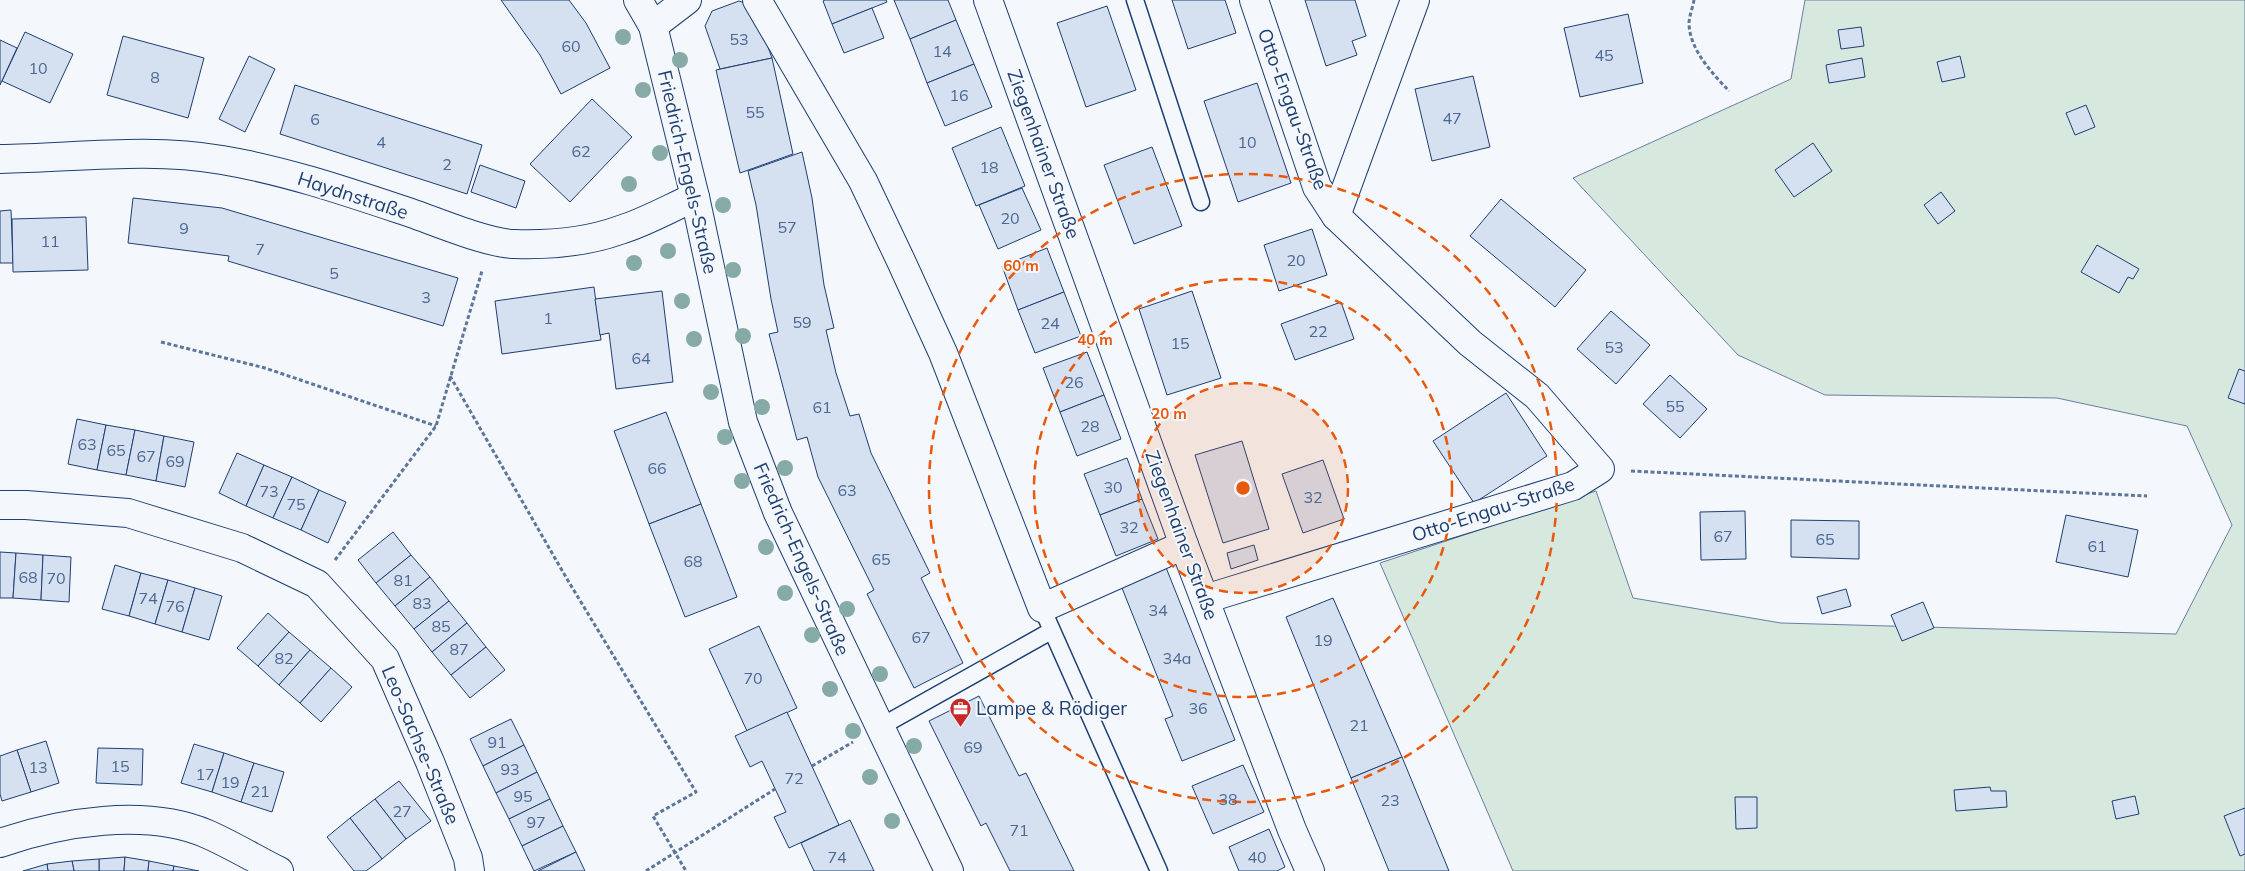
<svg xmlns="http://www.w3.org/2000/svg" width="2245" height="871" font-family="Mulish,sans-serif">
<style>
.green{fill:#d7e8df;stroke:#687fa3}
.building{fill:#d5e0f0;stroke:#1d3f73}
.lines{fill:none;stroke-linecap:round;stroke-linejoin:round}
.lane-casing{stroke:#1d3f73;stroke-width:19}
.street-casing{stroke:#1d3f73;stroke-width:30}
.secondary-casing{stroke:#1d3f73;stroke-width:30}
.path{stroke:#5e769c;stroke-width:3;stroke-dasharray:4 2.5;stroke-linecap:butt}
.lane{stroke:#f4f7fb;stroke-width:16}
.street{stroke:#f4f7fb;stroke-width:28}
.secondary{stroke:#f4f7fb;stroke-width:28}
.tree{fill:#86aba6}
.ring{fill:none;stroke:#e8590c;stroke-width:2.5;stroke-dasharray:9 6}
.labels{text-anchor:middle;stroke-width:4;stroke-linejoin:round;paint-order:stroke}
.number-label{font-size:16px;fill:#4b6792}
.street-label{font-size:19px;fill:#1d3f73;stroke:#f4f7fb}
.poi-label{font-size:19px;fill:#1d3f73;stroke:#f4f7fb;text-anchor:start}
.centre{fill:#e8590c;stroke:#f4f7fb;stroke-width:2.5}
.ring-label{font-size:15px;text-anchor:middle;font-weight:bold;fill:#e8590c;stroke:#f4f7fb;stroke-width:4;stroke-linejoin:round;paint-order:stroke}
</style>
<rect width="100%" height="100%" fill="#f4f7fb"/>
<path class="green" d="M1805 0H2245V871H1513L1380 563 1596 491 1633 598 1781 623 2176 634 2232 525 2187 426 2057 398 1825 395 1738 355 1573 178 1791 79Z"/>
<g class="building">
<path d="M501 0H569L586 23 610 68 561 94 540 55Z"/>
<path d="M825 0H886L887 2 832 24 823 1Z"/>
<path d="M894 0H948L956 20 910 39Z"/>
<path d="M1172 0H1225L1236 33 1188 49Z"/>
<path d="M1305 0H1355L1366 36 1352 41 1357 55 1326 66Z"/>
<path d="M739 1 753 6 772 58 720 69 705 26 712 11Z"/>
<path d="M1107 6 1136 90 1086 107 1057 23Z"/>
<path d="M872 8 884 38 844 53 832 24Z"/>
<path d="M1628 14 1643 83 1580 97 1564 28Z"/>
<path d="M956 20 974 64 927 83 910 39Z"/>
<path d="M1861 27 1864 46 1841 49 1838 30Z"/>
<path d="M25 32 73 54 50 103 2 81Z"/>
<path d="M123 36 204 58 188 118 107 95Z"/>
<path d="M0 40 17 48 0 85Z"/>
<path d="M249 56 275 69 245 132 219 119Z"/>
<path d="M1960 56 1965 77 1942 82 1937 62Z"/>
<path d="M772 58 793 154 740 173 716 70Z"/>
<path d="M1862 58 1865 77 1829 83 1826 65Z"/>
<path d="M974 64 992 107 945 126 927 83Z"/>
<path d="M1473 76 1490 147 1432 161 1415 89Z"/>
<path d="M1257 83 1291 183 1238 202 1204 101Z"/>
<path d="M295 85 482 145 467 194 280 134Z"/>
<path d="M592 99 632 137 570 202 530 164Z"/>
<path d="M2086 105 2095 127 2075 135 2066 113Z"/>
<path d="M1001 127 1025 186 976 206 952 148Z"/>
<path d="M1813 143 1832 171 1794 197 1775 170Z"/>
<path d="M1152 147 1182 226 1134 244 1104 165Z"/>
<path d="M802 152 812 198 824 285 834 328 826 330 836 373 850 416 859 414 871 453 930 573 921 578 963 663 914 688 867 594 874 590 818 477 807 437 797 440 769 334 778 332 771 299 756 205 748 171Z"/>
<path d="M480 165 525 181 516 208 471 192Z"/>
<path d="M1022 188 1041 230 998 249 979 205Z"/>
<path d="M1941 192 1955 211 1938 224 1924 205Z"/>
<path d="M133 198 222 208 458 278 443 326 228 261 229 256 128 243Z"/>
<path d="M1501 199 1586 270 1555 307 1470 236Z"/>
<path d="M11 210 13 263H0V211Z"/>
<path d="M86 217 88 270 13 272 12 219Z"/>
<path d="M1312 229 1327 275 1279 291 1264 245Z"/>
<path d="M2097 245 2139 269 2133 279 2128 277 2119 293 2081 272Z"/>
<path d="M1047 248 1064 292 1018 310 1002 266Z"/>
<path d="M594 287 601 340 502 354 495 301Z"/>
<path d="M662 291 673 382 616 389 609 333 600 335 595 299Z"/>
<path d="M1192 291 1221 378 1167 395 1139 309Z"/>
<path d="M1064 292 1081 336 1035 353 1018 310Z"/>
<path d="M1341 302 1354 339 1295 360 1281 324Z"/>
<path d="M1611 311 1650 345 1616 384 1577 349Z"/>
<path d="M1087 352 1104 395 1060 412 1043 368Z"/>
<path d="M2239 369 2245 371V404L2228 398Z"/>
<path d="M1670 375 1707 409 1680 438 1643 404Z"/>
<path d="M1506 393 1547 456 1474 503 1433 441Z"/>
<path d="M1104 395 1121 439 1077 456 1060 412Z"/>
<path d="M666 412 701 504 649 524 614 431Z"/>
<path d="M77 419 106 425 97 470 68 464Z"/>
<path d="M106 425 135 430 126 475 97 470Z"/>
<path d="M135 430 164 436 156 481 126 475Z"/>
<path d="M164 436 194 442 185 487 156 481Z"/>
<path d="M1242 441 1269 529 1223 543 1195 455Z"/>
<path d="M237 453 264 465 246 506 219 493Z"/>
<path d="M1127 458 1142 499 1100 515 1084 474Z"/>
<path d="M1323 460 1344 519 1303 533 1282 474Z"/>
<path d="M264 465 292 477 273 518 246 506Z"/>
<path d="M292 477 319 490 301 530 273 518Z"/>
<path d="M319 490 346 502 328 543 301 530Z"/>
<path d="M1142 499 1158 539 1116 556 1100 515Z"/>
<path d="M701 504 737 597 685 617 649 524Z"/>
<path d="M1745 511 1746 559 1701 560 1700 512Z"/>
<path d="M2066 515 2138 530 2128 577 2056 562Z"/>
<path d="M1791 520 1859 521V559L1791 557Z"/>
<path d="M393 532 411 555 376 583 358 560Z"/>
<path d="M1254 545 1258 560 1231 569 1227 553Z"/>
<path d="M0 552 16 553 13 598H0Z"/>
<path d="M16 553 43 555 41 600 13 598Z"/>
<path d="M43 555 71 557 69 602 41 600Z"/>
<path d="M411 555 430 577 395 606 376 583Z"/>
<path d="M115 565 141 573 129 616 102 609Z"/>
<path d="M1165 565 1235 740 1182 761 1165 719 1173 716 1120 583Z"/>
<path d="M141 573 168 580 155 624 129 616Z"/>
<path d="M430 577 449 601 414 629 395 606Z"/>
<path d="M168 580 195 588 182 632 155 624Z"/>
<path d="M195 588 222 596 209 640 182 632Z"/>
<path d="M1846 589 1851 606 1822 614 1817 597Z"/>
<path d="M1333 598 1402 757 1351 778 1286 617Z"/>
<path d="M449 601 467 623 432 652 414 629Z"/>
<path d="M1923 602 1934 628 1902 641 1891 615Z"/>
<path d="M268 613 289 632 258 666 237 648Z"/>
<path d="M467 623 486 647 451 675 432 652Z"/>
<path d="M759 626 797 708 747 731 709 649Z"/>
<path d="M289 632 310 650 279 685 258 666Z"/>
<path d="M486 647 505 670 470 698 451 675Z"/>
<path d="M310 650 331 668 300 703 279 685Z"/>
<path d="M331 668 352 687 321 722 300 703Z"/>
<path d="M979 696 1019 776 1026 773 1074 871H1010L986 823 981 826 929 721Z"/>
<path d="M787 712 839 825 789 848 774 817 786 812 762 761 750 767 735 736Z"/>
<path d="M511 719 524 745 483 766 470 739Z"/>
<path d="M46 741 59 783 31 792 17 750Z"/>
<path d="M194 744 224 753 212 792 181 783Z"/>
<path d="M524 745 537 772 496 793 483 766Z"/>
<path d="M98 748 143 749 142 785 96 783Z"/>
<path d="M17 750 31 792 2 801 0 794V756Z"/>
<path d="M224 753 254 763 241 802 212 792Z"/>
<path d="M1402 757 1449 871H1389L1351 778Z"/>
<path d="M254 763 284 772 272 812 241 802Z"/>
<path d="M1243 765 1264 812 1213 834 1192 786Z"/>
<path d="M537 772 550 799 509 819 496 793Z"/>
<path d="M399 781 431 821 406 839 375 799Z"/>
<path d="M1990 787 1991 791H2006L2007 807 1956 811 1954 790Z"/>
<path d="M2135 796 2139 814 2116 819 2112 801Z"/>
<path d="M1735 797H1757V828L1736 829Z"/>
<path d="M375 799 406 839 382 859 350 818Z"/>
<path d="M550 799 563 826 522 846 509 819Z"/>
<path d="M2245 808V854L2240 856 2224 816Z"/>
<path d="M350 818 382 859 366 871H354L327 837Z"/>
<path d="M850 820 874 871H814L801 843Z"/>
<path d="M563 826 576 852 534 871 522 846Z"/>
<path d="M1269 829 1285 867 1277 871H1239L1229 847Z"/>
<path d="M576 852 585 871H538Z"/>
<path d="M125 857 124 871H99V859Z"/>
<path d="M125 857 149 861 148 871H124Z"/>
<path d="M99 859V871H74L72 861Z"/>
<path d="M72 861 74 871H48L47 864Z"/>
<path d="M149 861 174 866 173 871H148Z"/>
<path d="M47 864 48 871H23Z"/>
<path d="M174 866 199 871H173Z"/>
</g>
<g class="lines">
<defs>
<g id="lane">
<path d="M1135 0 1201 202"/>
<path d="M1042 608 1159 871"/>
<path d="M880 727 1051 631"/>
</g>
<g id="street">
<path d="M757 0 863 181 901 261 943 353 1042 608 1184 545"/>
<path d="M988 0 1184 545 1292 830 1310 871"/>
<path d="M653 26 687 0"/>
<path d="M0 159C74 158 149 147 222 160 287 171 348 192 411 213 437 222 489 244 515 244 550 245 587 242 620 230 646 222 670 208 695 197"/>
<path d="M1336 216 1415 0"/>
<path d="M0 505H26L128 513 242 548 317 584 385 659 430 762 468 858 470 871"/>
<path d="M1205 599 1573 486 1600 469 1537 396 1470 343 1336 216 1317 187 1254 0"/>
<path d="M0 843C61 822 146 808 207 834 232 845 255 859 279 871"/>
</g>
<path id="secondary" d="M638 0 653 26 695 197 743 422 778 513 949 871"/>
</defs>
<use href="#lane" class="lane-casing"/>
<use href="#street" class="street-casing"/>
<use href="#secondary" class="secondary-casing"/>
<g class="path">
<path d="M1694 0C1693 7 1689 16 1689 24 1690 50 1712 73 1729 91"/>
<path d="M161 342 265 368 436 426"/>
<path d="M450 376 567 579 696 792 653 816 686 871"/>
<path d="M1631 471 2147 496"/>
<path d="M335 560 436 426 482 271"/>
<path d="M812 766 853 742"/>
<path d="M646 871 775 789"/>
</g>
<use href="#lane" class="lane"/>
<use href="#street" class="street"/>
<use href="#secondary" class="secondary"/>
</g>
<g class="tree">
<circle cx="623" cy="37" r="8"/>
<circle cx="680" cy="60" r="8"/>
<circle cx="643" cy="90" r="8"/>
<circle cx="660" cy="153" r="8"/>
<circle cx="629" cy="184" r="8"/>
<circle cx="723" cy="205" r="8"/>
<circle cx="668" cy="251" r="8"/>
<circle cx="634" cy="263" r="8"/>
<circle cx="733" cy="270" r="8"/>
<circle cx="682" cy="301" r="8"/>
<circle cx="743" cy="336" r="8"/>
<circle cx="694" cy="339" r="8"/>
<circle cx="711" cy="392" r="8"/>
<circle cx="762" cy="407" r="8"/>
<circle cx="725" cy="437" r="8"/>
<circle cx="785" cy="468" r="8"/>
<circle cx="742" cy="481" r="8"/>
<circle cx="766" cy="547" r="8"/>
<circle cx="785" cy="593" r="8"/>
<circle cx="847" cy="609" r="8"/>
<circle cx="812" cy="635" r="8"/>
<circle cx="880" cy="674" r="8"/>
<circle cx="830" cy="689" r="8"/>
<circle cx="853" cy="731" r="8"/>
<circle cx="914" cy="746" r="8"/>
<circle cx="870" cy="777" r="8"/>
<circle cx="892" cy="821" r="8"/>
</g>
<circle cx="1243" cy="488" r="105" fill="#e8590c" fill-opacity=".12"/>
<g class="ring">
<circle cx="1243" cy="488" r="105"/>
<circle cx="1243" cy="488" r="209"/>
<circle cx="1243" cy="488" r="314"/>
</g>
<defs>
<symbol id="office-pin" viewBox="-11 -11 22 30"><path d="M0 17L-7.5 6A9.5 9.5 0 1 1 7.5 6Z" fill="#c62828" stroke="#f4f7fb"/><path d="M-6-3h4V-5.5h4V-3h4V5H-6ZM-1-4.5V-3h2v-1.5ZM-6 0V1H6V0Z" fill="#fff"/></symbol>
</defs>
<g fill-rule="evenodd">
<use href="#office-pin" x="948" y="696" width="25" height="34"/>
</g>
<g class="labels">
<g class="number-label">
<text x="739" y="45">53</text>
<text x="571" y="52">60</text>
<text x="942" y="57">14</text>
<text x="1604" y="61">45</text>
<text x="38" y="74">10</text>
<text x="155" y="83">8</text>
<text x="959" y="101">16</text>
<text x="755" y="118">55</text>
<text x="1452" y="124">47</text>
<text x="315" y="125">6</text>
<text x="381" y="148">4</text>
<text x="1247" y="148">10</text>
<text x="581" y="157">62</text>
<text x="447" y="170">2</text>
<text x="989" y="173">18</text>
<text x="1010" y="224">20</text>
<text x="787" y="233">57</text>
<text x="184" y="234">9</text>
<text x="50" y="247">11</text>
<text x="260" y="255">7</text>
<text x="1296" y="266">20</text>
<text x="334" y="279">5</text>
<text x="426" y="303">3</text>
<text x="548" y="324">1</text>
<text x="802" y="328">59</text>
<text x="1050" y="329">24</text>
<text x="1318" y="337">22</text>
<text x="1180" y="349">15</text>
<text x="1614" y="353">53</text>
<text x="641" y="364">64</text>
<text x="1074" y="388">26</text>
<text x="1675" y="412">55</text>
<text x="822" y="413">61</text>
<text x="1090" y="432">28</text>
<text x="87" y="450">63</text>
<text x="116" y="456">65</text>
<text x="146" y="462">67</text>
<text x="175" y="467">69</text>
<text x="657" y="474">66</text>
<text x="1113" y="493">30</text>
<text x="847" y="496">63</text>
<text x="269" y="497">73</text>
<text x="1313" y="503">32</text>
<text x="296" y="510">75</text>
<text x="1129" y="533">32</text>
<text x="1723" y="542">67</text>
<text x="1825" y="545">65</text>
<text x="2097" y="552">61</text>
<text x="881" y="565">65</text>
<text x="693" y="567">68</text>
<text x="28" y="583">68</text>
<text x="56" y="584">70</text>
<text x="403" y="586">81</text>
<text x="148" y="604">74</text>
<text x="422" y="609">83</text>
<text x="175" y="612">76</text>
<text x="1158" y="616">34</text>
<text x="441" y="632">85</text>
<text x="921" y="643">67</text>
<text x="1323" y="646">19</text>
<text x="459" y="655">87</text>
<text x="284" y="664">82</text>
<text x="1177" y="664">34a</text>
<text x="753" y="684">70</text>
<text x="1198" y="714">36</text>
<text x="1359" y="731">21</text>
<text x="497" y="748">91</text>
<text x="973" y="753">69</text>
<text x="120" y="772">15</text>
<text x="38" y="773">13</text>
<text x="510" y="775">93</text>
<text x="205" y="780">17</text>
<text x="794" y="784">72</text>
<text x="230" y="788">19</text>
<text x="260" y="797">21</text>
<text x="523" y="802">95</text>
<text x="1228" y="805">38</text>
<text x="1390" y="806">23</text>
<text x="402" y="817">27</text>
<text x="536" y="828">97</text>
<text x="1019" y="836">71</text>
<text x="837" y="863">74</text>
<text x="1257" y="863">40</text>
</g>
<g class="street-label">
<text transform="translate(1293 109) rotate(70)" y="7">Otto-Engau-Straße</text>
<text transform="translate(1044 154) rotate(70)" y="7">Ziegenhainer Straße</text>
<text transform="translate(688 172) rotate(77)" y="7">Friedrich-Engels-Straße</text>
<text transform="translate(353 195) rotate(18)" y="7">Haydnstraße</text>
<text transform="translate(1493 509) rotate(-18)" y="7">Otto-Engau-Straße</text>
<text transform="translate(1182 535) rotate(70)" y="7">Ziegenhainer Straße</text>
<text transform="translate(802 559) rotate(66)" y="7">Friedrich-Engels-Straße</text>
<text transform="translate(421 745) rotate(67)" y="7">Leo-Sachse-Straße</text>
</g>
<g class="poi-label">
<text x="976" y="715">Lampe &amp; Rödiger</text>
</g>
</g>
<circle cx="1243" cy="488" r="8" class="centre"/>
<g class="ring-label">
<text x="1021" y="271">60 m</text>
<text x="1095" y="345">40 m</text>
<text x="1169" y="419">20 m</text>
</g>
</svg>
